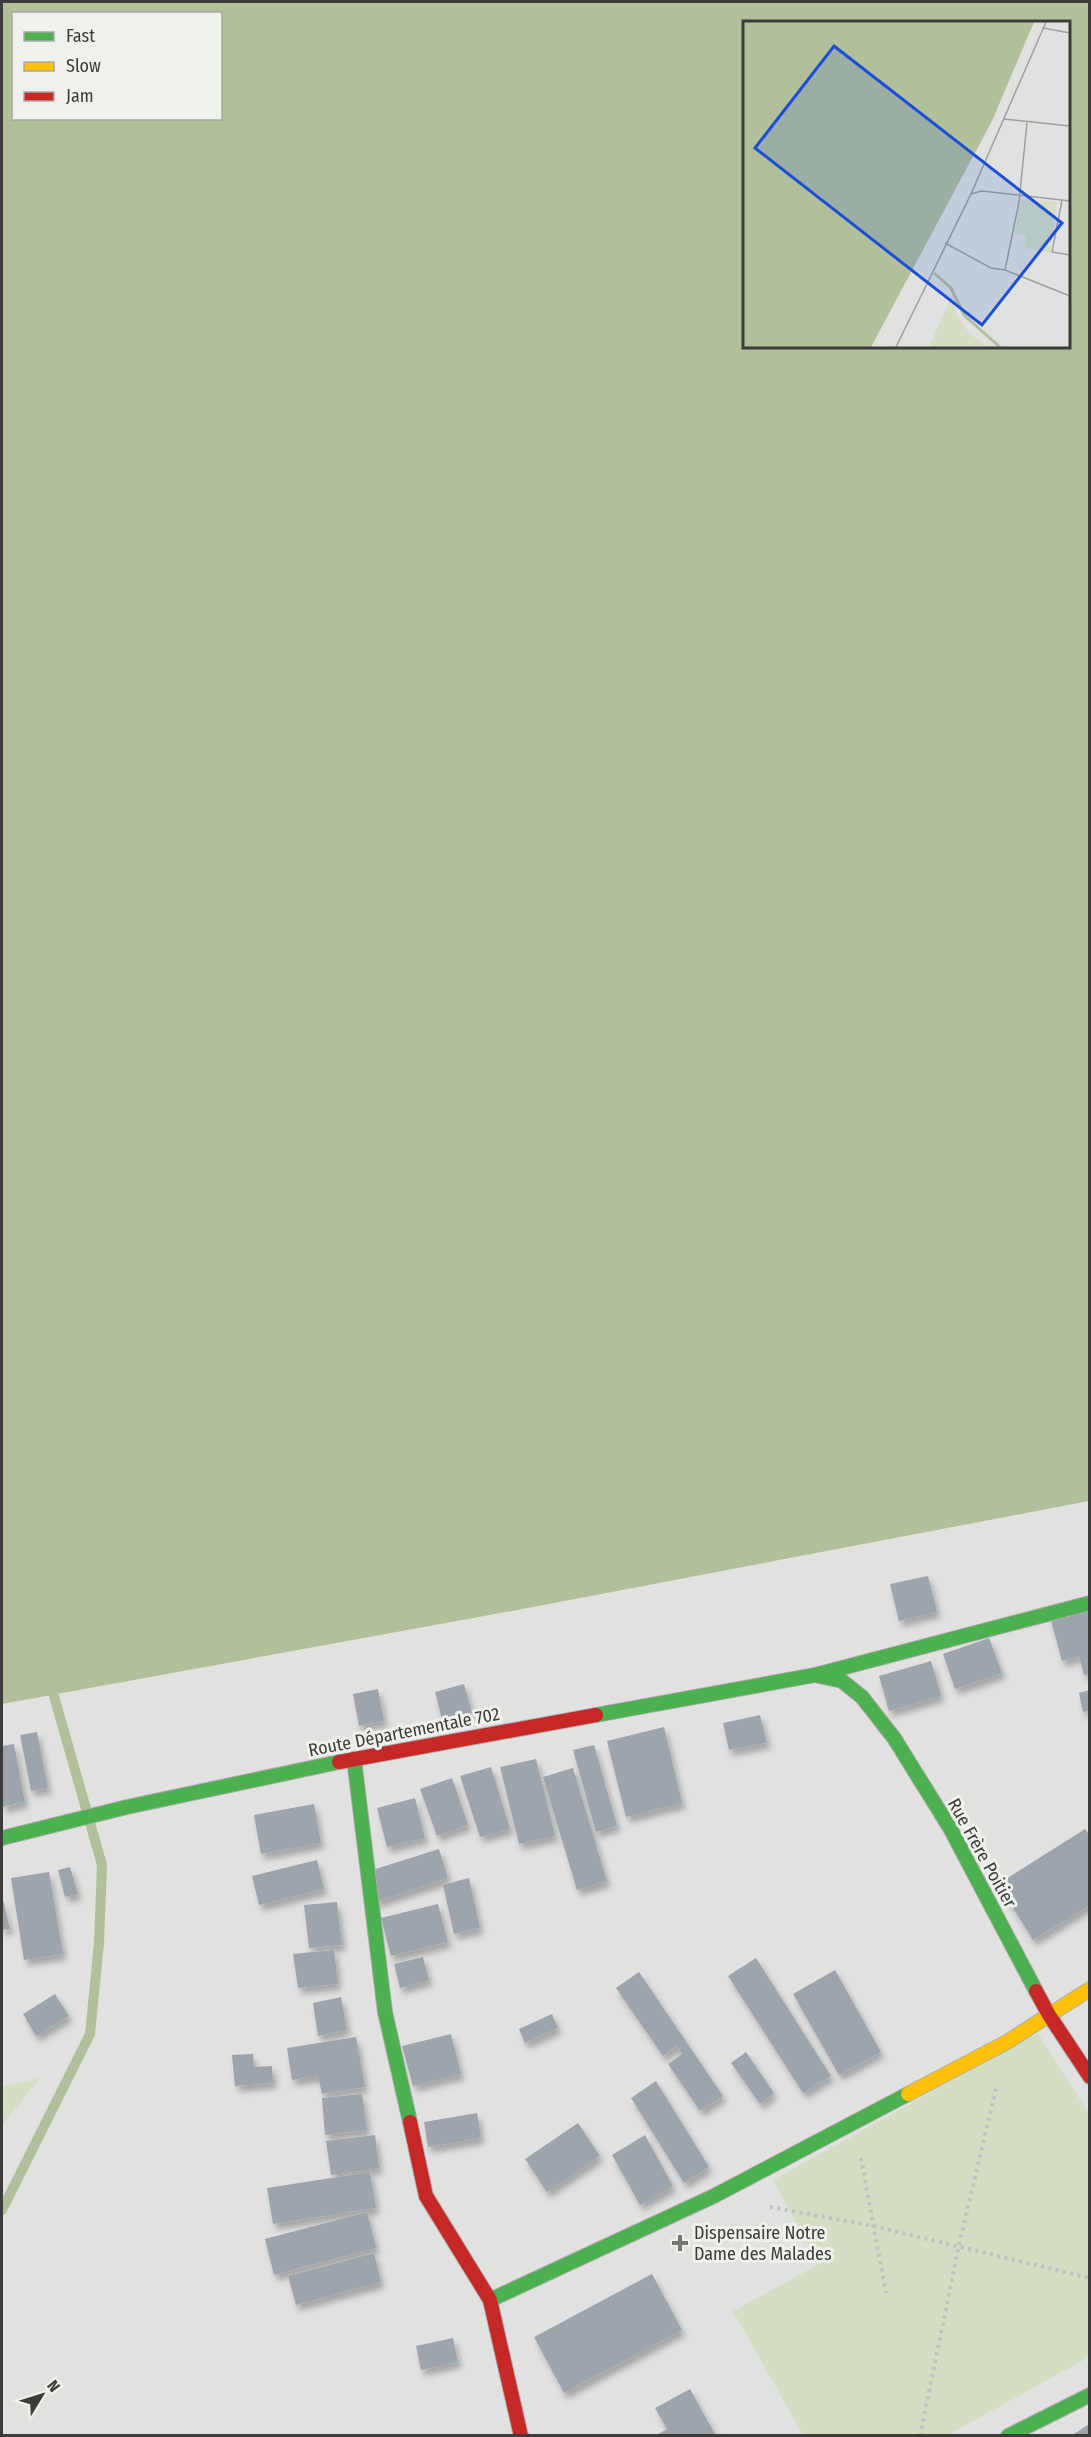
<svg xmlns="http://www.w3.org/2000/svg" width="1091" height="2437" font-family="'Fira Sans Condensed',sans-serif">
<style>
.green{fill:#d3dec3}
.water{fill:#b1bf9b;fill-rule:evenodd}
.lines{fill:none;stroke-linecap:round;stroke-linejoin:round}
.stream{stroke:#b1bf9b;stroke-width:10}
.building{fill:#9ea4ab;filter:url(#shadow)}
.fast-casing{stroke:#acadaa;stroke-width:16}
.slow-casing{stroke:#acadaa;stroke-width:16}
.jam-casing{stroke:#acadaa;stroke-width:16}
.path{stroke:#c1c1c0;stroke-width:4;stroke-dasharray:3 4.5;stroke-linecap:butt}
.fast{stroke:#4caf50;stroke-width:14}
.slow{stroke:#ffc107;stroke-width:14}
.jam{stroke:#c62828;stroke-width:14}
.poi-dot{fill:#767774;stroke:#eef1ec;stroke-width:2}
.labels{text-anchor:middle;stroke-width:6;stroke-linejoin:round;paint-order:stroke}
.street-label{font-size:18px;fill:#3c3d3b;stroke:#eef1ec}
.poi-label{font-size:18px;fill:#3c3d3b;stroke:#eef1ec;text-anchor:start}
.inset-river{fill:none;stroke:#b1bf9b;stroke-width:3}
.inset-road{fill:none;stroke:#9fa09d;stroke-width:1.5}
.view{fill:#1d4ed8;fill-opacity:0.15;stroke:#1d4ed8;stroke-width:3}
.inset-edge{fill:none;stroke:#3c3d3b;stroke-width:3}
</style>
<defs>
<filter id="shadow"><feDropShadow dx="3.5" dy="6" stdDeviation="3" flood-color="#0004"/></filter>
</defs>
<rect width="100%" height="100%" fill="#e1e2df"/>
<g class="green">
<path d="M1038 2033 1089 2114V2357L948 2435H803L733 2311 819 2264 773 2180Z"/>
<path d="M40 2078 2 2125V2087Z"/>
</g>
<path class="water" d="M2 2H1089V1501L512 1611 2 1704ZM14 14H220V118H14ZM744 22H1068V346H744Z"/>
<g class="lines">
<path class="stream" d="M2 2210 90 2034 99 1943 102 1865 54 1696"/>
</g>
<g class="building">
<path d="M928 1576 937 1612 899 1621 890 1584Z"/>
<path d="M1090 1606V1674L1084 1675 1079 1656 1062 1661 1050 1617Z"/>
<path d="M989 1638 1002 1673 955 1689 943 1654Z"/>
<path d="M931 1661 941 1696 889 1711 879 1676Z"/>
<path d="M464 1684 472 1713 442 1720 435 1692Z"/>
<path d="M378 1689 384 1721 359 1726 353 1694Z"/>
<path d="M1090 1690V1710L1083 1712 1079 1693Z"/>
<path d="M760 1715 767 1743 729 1750 723 1723Z"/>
<path d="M664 1727 682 1803 626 1817 607 1741Z"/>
<path d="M37 1732 48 1788 31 1791 20 1735Z"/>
<path d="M14 1744 25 1802 2 1807V1746Z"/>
<path d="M594 1745 617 1826 596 1832 573 1750Z"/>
<path d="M536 1759 555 1836 519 1844 500 1767Z"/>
<path d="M491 1767 510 1829 480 1837 460 1776Z"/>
<path d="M573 1768 607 1881 577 1890 543 1777Z"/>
<path d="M452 1778 468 1825 437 1836 420 1789Z"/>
<path d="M415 1798 425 1838 387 1847 377 1808Z"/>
<path d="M314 1804 321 1843 261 1854 254 1815Z"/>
<path d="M1085 1829 1090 1836V1905L1033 1940 998 1884Z"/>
<path d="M439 1849 448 1878 376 1902 366 1872Z"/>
<path d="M317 1860 324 1889 259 1905 252 1876Z"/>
<path d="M70 1867 78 1894 65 1897 58 1870Z"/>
<path d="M49 1872 63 1954 24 1960 11 1878Z"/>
<path d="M469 1878 480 1928 454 1934 443 1885Z"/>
<path d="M2 1895 10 1929 2 1930Z"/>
<path d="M337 1902 342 1945 309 1948 304 1905Z"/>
<path d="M438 1904 448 1942 391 1956 381 1918Z"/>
<path d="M334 1950 338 1984 298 1988 293 1954Z"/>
<path d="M423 1957 429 1980 400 1988 394 1964Z"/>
<path d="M756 1958 831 2076 803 2093 728 1976Z"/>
<path d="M835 1970 881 2052 839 2075 793 1994Z"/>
<path d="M639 1972 723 2096 700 2111 668 2064 682 2054 677 2046 663 2056 616 1988Z"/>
<path d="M55 1994 69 2016 36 2036 23 2014Z"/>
<path d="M341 1997 347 2030 318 2036 313 2003Z"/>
<path d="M552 2014 558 2028 525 2043 519 2029Z"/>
<path d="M451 2034 461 2074 413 2086 402 2046Z"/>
<path d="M356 2037 365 2087 322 2094 318 2076 292 2080 287 2048Z"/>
<path d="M746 2052 774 2093 760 2104 731 2063Z"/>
<path d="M253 2054 254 2067 272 2066 273 2083 235 2086 232 2055Z"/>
<path d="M656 2081 709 2167 684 2183 631 2098Z"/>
<path d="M362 2094 367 2130 325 2135 322 2098Z"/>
<path d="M477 2113 481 2138 428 2147 424 2122Z"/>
<path d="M578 2123 600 2156 547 2192 525 2159Z"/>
<path d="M375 2135 379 2168 331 2175 326 2141Z"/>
<path d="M645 2135 673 2186 640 2205 612 2155Z"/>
<path d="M370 2172 376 2208 273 2224 267 2188Z"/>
<path d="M367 2212 376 2248 274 2275 265 2239Z"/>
<path d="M374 2253 381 2282 296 2305 288 2276Z"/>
<path d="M652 2274 682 2330 564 2393 534 2337Z"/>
<path d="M453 2338 458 2362 421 2370 416 2346Z"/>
<path d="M690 2389 716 2436H655L667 2429 655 2408Z"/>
<path d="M1089 2424 1090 2436H1071Z"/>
</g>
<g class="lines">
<defs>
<g id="fast">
<path d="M815 1675 842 1681 862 1697 894 1738 950 1828 1036 1991"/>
<path d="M596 1715 815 1675 1090 1603"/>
<path d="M354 1759 385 2012 410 2122"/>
<path d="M2 1838 127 1807 339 1762"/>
<path d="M490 2300 714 2196 908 2094"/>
<path d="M1008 2436 1090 2395"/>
</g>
<path id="slow" d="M908 2094 1007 2042 1090 1989"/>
<g id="jam">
<path d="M339 1762 596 1715"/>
<path d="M1036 1991 1049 2015 1090 2077"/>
<path d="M410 2122 426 2196 490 2300 521 2436"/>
</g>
</defs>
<use href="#fast" class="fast-casing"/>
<use href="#slow" class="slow-casing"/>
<use href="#jam" class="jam-casing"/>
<g class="path">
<path d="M861 2158 886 2293"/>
<path d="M770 2207 873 2226 1090 2278"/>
<path d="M920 2436 959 2245 996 2088"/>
</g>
<use href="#fast" class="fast"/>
<use href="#slow" class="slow"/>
<use href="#jam" class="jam"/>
</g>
<path class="poi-dot" d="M677 2234h6v6h6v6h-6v6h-6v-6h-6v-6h6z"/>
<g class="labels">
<g class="street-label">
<text transform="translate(404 1732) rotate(-11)" y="6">Route Départementale 702</text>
<text transform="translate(982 1853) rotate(61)" y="6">Rue Frère Poitier</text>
</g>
<g class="poi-label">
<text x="694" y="2239">Dispensaire Notre<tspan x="694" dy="21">Dame des Malades</tspan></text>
</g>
</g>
<g transform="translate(743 21)">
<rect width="327" height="327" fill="#e1e2df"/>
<path d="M277 178 314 181 307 231 281 227 283 215 272 213ZM209 274 213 294 227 313 245 326H252H186Z" fill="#d3dec3"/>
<path d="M0 1H291L249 100 128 326H0Z" fill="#b1bf9b"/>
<path class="inset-river" d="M191 252 208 267 221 294 257 326"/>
<path class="inset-road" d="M300 7 327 12M260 98 327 105M228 173 303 1M319 179 309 231 327 234M202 222 248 247 262 249 327 275M262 249 276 181 284 102M153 326 228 173 239 170 327 180"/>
<path class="view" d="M91 25 319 202 239 304 12 127Z"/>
<rect width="327" height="327" class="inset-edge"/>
</g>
<rect width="1091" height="2437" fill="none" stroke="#3c3d3b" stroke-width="6"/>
<rect x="12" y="12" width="210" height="108" fill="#eef1ec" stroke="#a7a9a5" stroke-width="1.5"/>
<rect x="24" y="32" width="30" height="9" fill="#4caf50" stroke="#a7a9a5" stroke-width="1.5"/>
<text x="66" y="42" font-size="18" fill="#3c3d3b">Fast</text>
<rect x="24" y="62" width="30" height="9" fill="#ffc107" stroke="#a7a9a5" stroke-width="1.5"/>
<text x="66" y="72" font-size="18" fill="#3c3d3b">Slow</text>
<rect x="24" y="92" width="30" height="9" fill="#c62828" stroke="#a7a9a5" stroke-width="1.5"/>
<text x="66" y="102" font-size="18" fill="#3c3d3b">Jam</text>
<g transform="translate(42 2395) rotate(52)" stroke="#eef1ec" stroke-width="4.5" paint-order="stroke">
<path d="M0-4.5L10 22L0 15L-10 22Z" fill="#3c3d3b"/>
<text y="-9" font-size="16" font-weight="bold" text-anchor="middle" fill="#3c3d3b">N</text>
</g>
</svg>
